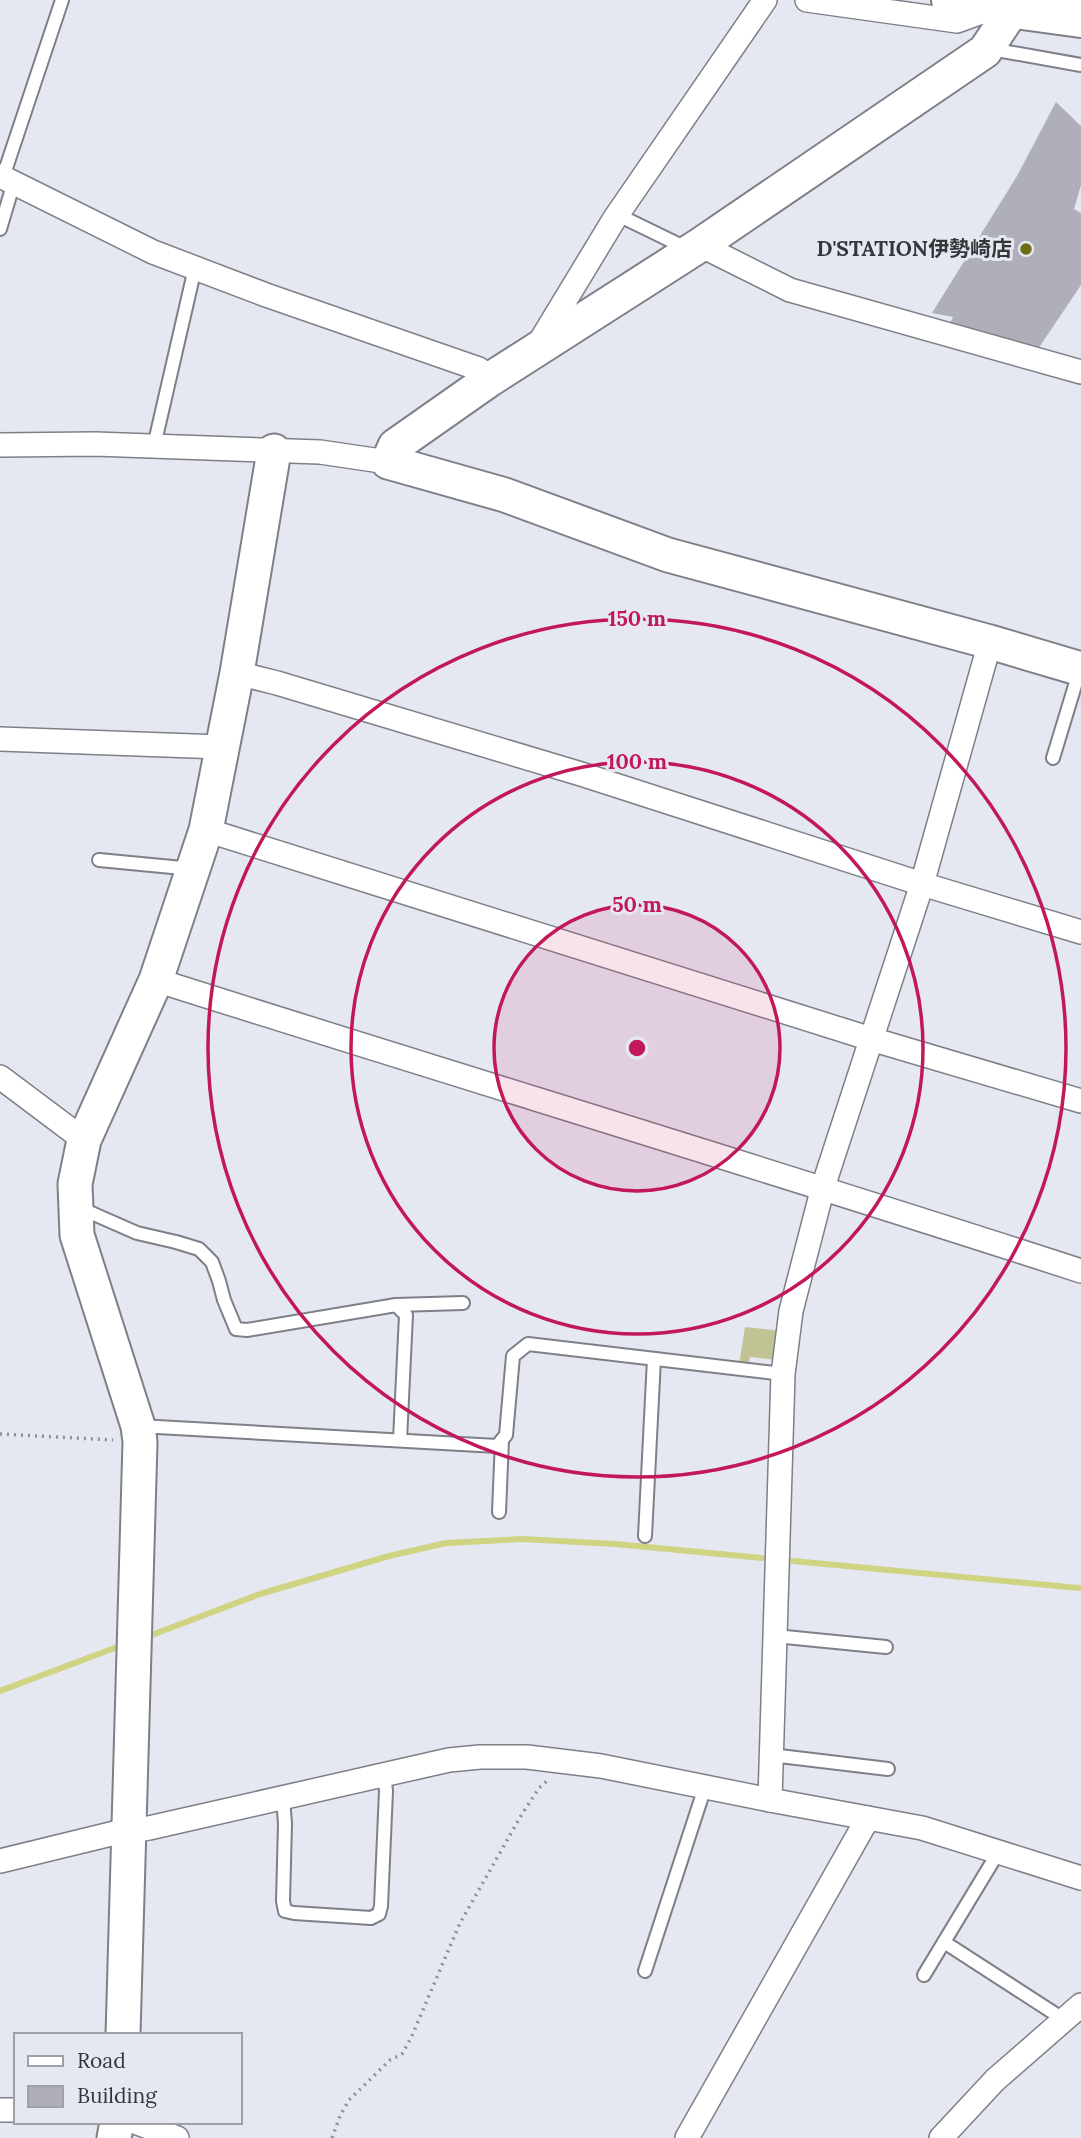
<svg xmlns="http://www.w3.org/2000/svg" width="1081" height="2138" font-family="Lora,'Noto Sans JP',serif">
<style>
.green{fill:#c1c394}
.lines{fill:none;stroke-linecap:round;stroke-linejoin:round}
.stream{stroke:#d0d382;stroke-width:6}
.building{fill:#aeafb9}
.lane-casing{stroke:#7e7f88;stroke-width:16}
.street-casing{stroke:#7e7f88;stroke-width:26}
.secondary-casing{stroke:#7e7f88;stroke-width:37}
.highway-casing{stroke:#7e7f88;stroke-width:42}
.path{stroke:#8d8e95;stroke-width:3.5;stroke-dasharray:2 5;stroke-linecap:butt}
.lane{stroke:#fff;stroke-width:12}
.street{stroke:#fff;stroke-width:23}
.secondary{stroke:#fff;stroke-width:33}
.highway{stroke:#fff;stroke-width:38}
.ring{fill:none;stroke:#c2185b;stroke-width:3.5}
.poi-dot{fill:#6d6e11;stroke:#e5e7f1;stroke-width:2.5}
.labels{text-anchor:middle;stroke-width:6;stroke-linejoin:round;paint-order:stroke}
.poi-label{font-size:21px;font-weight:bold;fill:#35363a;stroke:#e5e7f1;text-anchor:end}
.centre{fill:#c2185b;stroke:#e5e7f1;stroke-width:3.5}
.ring-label{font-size:21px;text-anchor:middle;font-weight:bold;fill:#c2185b;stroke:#e5e7f1;stroke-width:6;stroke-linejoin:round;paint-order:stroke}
</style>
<rect width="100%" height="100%" fill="#e5e7f1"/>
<path class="green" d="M745 1327 782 1331 777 1360 750 1357 748 1366 739 1365Z"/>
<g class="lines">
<g class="stream">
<path d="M793 1561 1079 1588"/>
<path d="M149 1636 260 1594 389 1556 446 1543 522 1539 615 1544 762 1558"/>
<path d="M0 1691 120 1646"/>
</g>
</g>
<path class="building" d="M1056 102 1081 126V185L1074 209 1081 213V285L1038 349 950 323 953 317 932 313 1017 176Z"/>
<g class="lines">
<defs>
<g id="lane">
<path d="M991 49 1081 65"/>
<path d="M3 177 62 0"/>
<path d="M618 215 688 249"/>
<path d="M0 229 14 182"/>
<path d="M154 446 195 268"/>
<path d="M1053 758 1080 669"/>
<path d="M99 860 193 869"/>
<path d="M80 1208 137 1233 176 1242 199 1249 212 1262 219 1281 224 1300 236 1329 247 1330 396 1305 406 1315 400 1440"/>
<path d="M396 1305 463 1303"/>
<path d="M139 1426 497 1446 506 1435 513 1356 528 1344 783 1374"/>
<path d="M499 1512 502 1440"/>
<path d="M645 1536 654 1359"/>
<path d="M775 1636 886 1647"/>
<path d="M771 1755 888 1769"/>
<path d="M283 1797 285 1824 283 1901 285 1911 294 1913 371 1918 379 1914 381 1906 386 1791 384 1774"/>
<path d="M944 1942 1063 2019"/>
<path d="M645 1971 705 1787"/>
<path d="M924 1975 999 1851"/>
</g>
<g id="street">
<path d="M807 0 957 21 987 10"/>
<path d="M0 176 153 252 266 295 479 369 489 380"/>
<path d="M700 245 790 290 1081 372"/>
<path d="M538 345 615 218 765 0"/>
<path d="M0 445 95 444 320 452 388 462"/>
<path d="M237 673 277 683 581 774 922 884 1081 932"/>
<path d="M0 739 221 747"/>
<path d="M206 830 871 1039 1081 1101"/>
<path d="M156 980C464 1078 774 1171 1081 1271"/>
<path d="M0 1077 84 1140"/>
<path d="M770 1800 783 1374 791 1311 823 1187 922 884 990 642"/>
<path d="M0 1861 115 1833 149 1828 449 1760 480 1757H527L601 1766 770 1800 922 1828 1081 1878"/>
<path d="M0 2110H16"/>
<path d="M135 2122 177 2138"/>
<path d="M687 2138 868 1818"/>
<path d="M941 2138 995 2080 1081 2005"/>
</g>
<g id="secondary">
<path d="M1019 0 985 51 700 245 489 380 395 446 388 462 505 495 668 555 990 642 1081 669"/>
<path d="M123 2035 140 1442 138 1426 77 1235 75 1184 84 1140 156 980 206 830 237 673 274 451"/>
<path d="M114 2138 117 2122"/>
</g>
<path id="highway" d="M951 0 1081 18"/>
</defs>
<use href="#lane" class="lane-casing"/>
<use href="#street" class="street-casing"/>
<use href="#secondary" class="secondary-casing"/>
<use href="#highway" class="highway-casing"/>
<g class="path">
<path d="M0 1434 113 1440"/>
<path d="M332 2138 340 2116 349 2100 390 2060 402 2054 411 2038 460 1923 522 1814 539 1788 548 1780"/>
</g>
<use href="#lane" class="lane"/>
<use href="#street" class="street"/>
<use href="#secondary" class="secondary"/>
<use href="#highway" class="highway"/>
</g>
<circle cx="637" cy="1048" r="143" fill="#c2185b" fill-opacity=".12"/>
<g class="ring">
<circle cx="637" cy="1048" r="143"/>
<circle cx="637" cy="1048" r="286"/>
<circle cx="637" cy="1048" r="429"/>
</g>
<circle class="poi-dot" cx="1026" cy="249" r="7"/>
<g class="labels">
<g class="poi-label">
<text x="1012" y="256">D'STATION伊勢崎店</text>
</g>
</g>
<circle cx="637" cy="1048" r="10" class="centre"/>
<g class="ring-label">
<text x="637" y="626">150 m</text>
<text x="637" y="769">100 m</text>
<text x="637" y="912">50 m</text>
</g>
<rect x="14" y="2033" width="228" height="91" fill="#e5e7f1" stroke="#9fa0a8" stroke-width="2"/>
<rect x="28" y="2056" width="35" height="10" fill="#ffffff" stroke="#9fa0a8" stroke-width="2"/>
<text x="77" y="2068" font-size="21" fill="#35363a">Road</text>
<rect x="28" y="2086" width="35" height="21" fill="#aeafb9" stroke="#9fa0a8" stroke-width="2"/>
<text x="77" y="2103" font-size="21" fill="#35363a">Building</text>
</svg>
